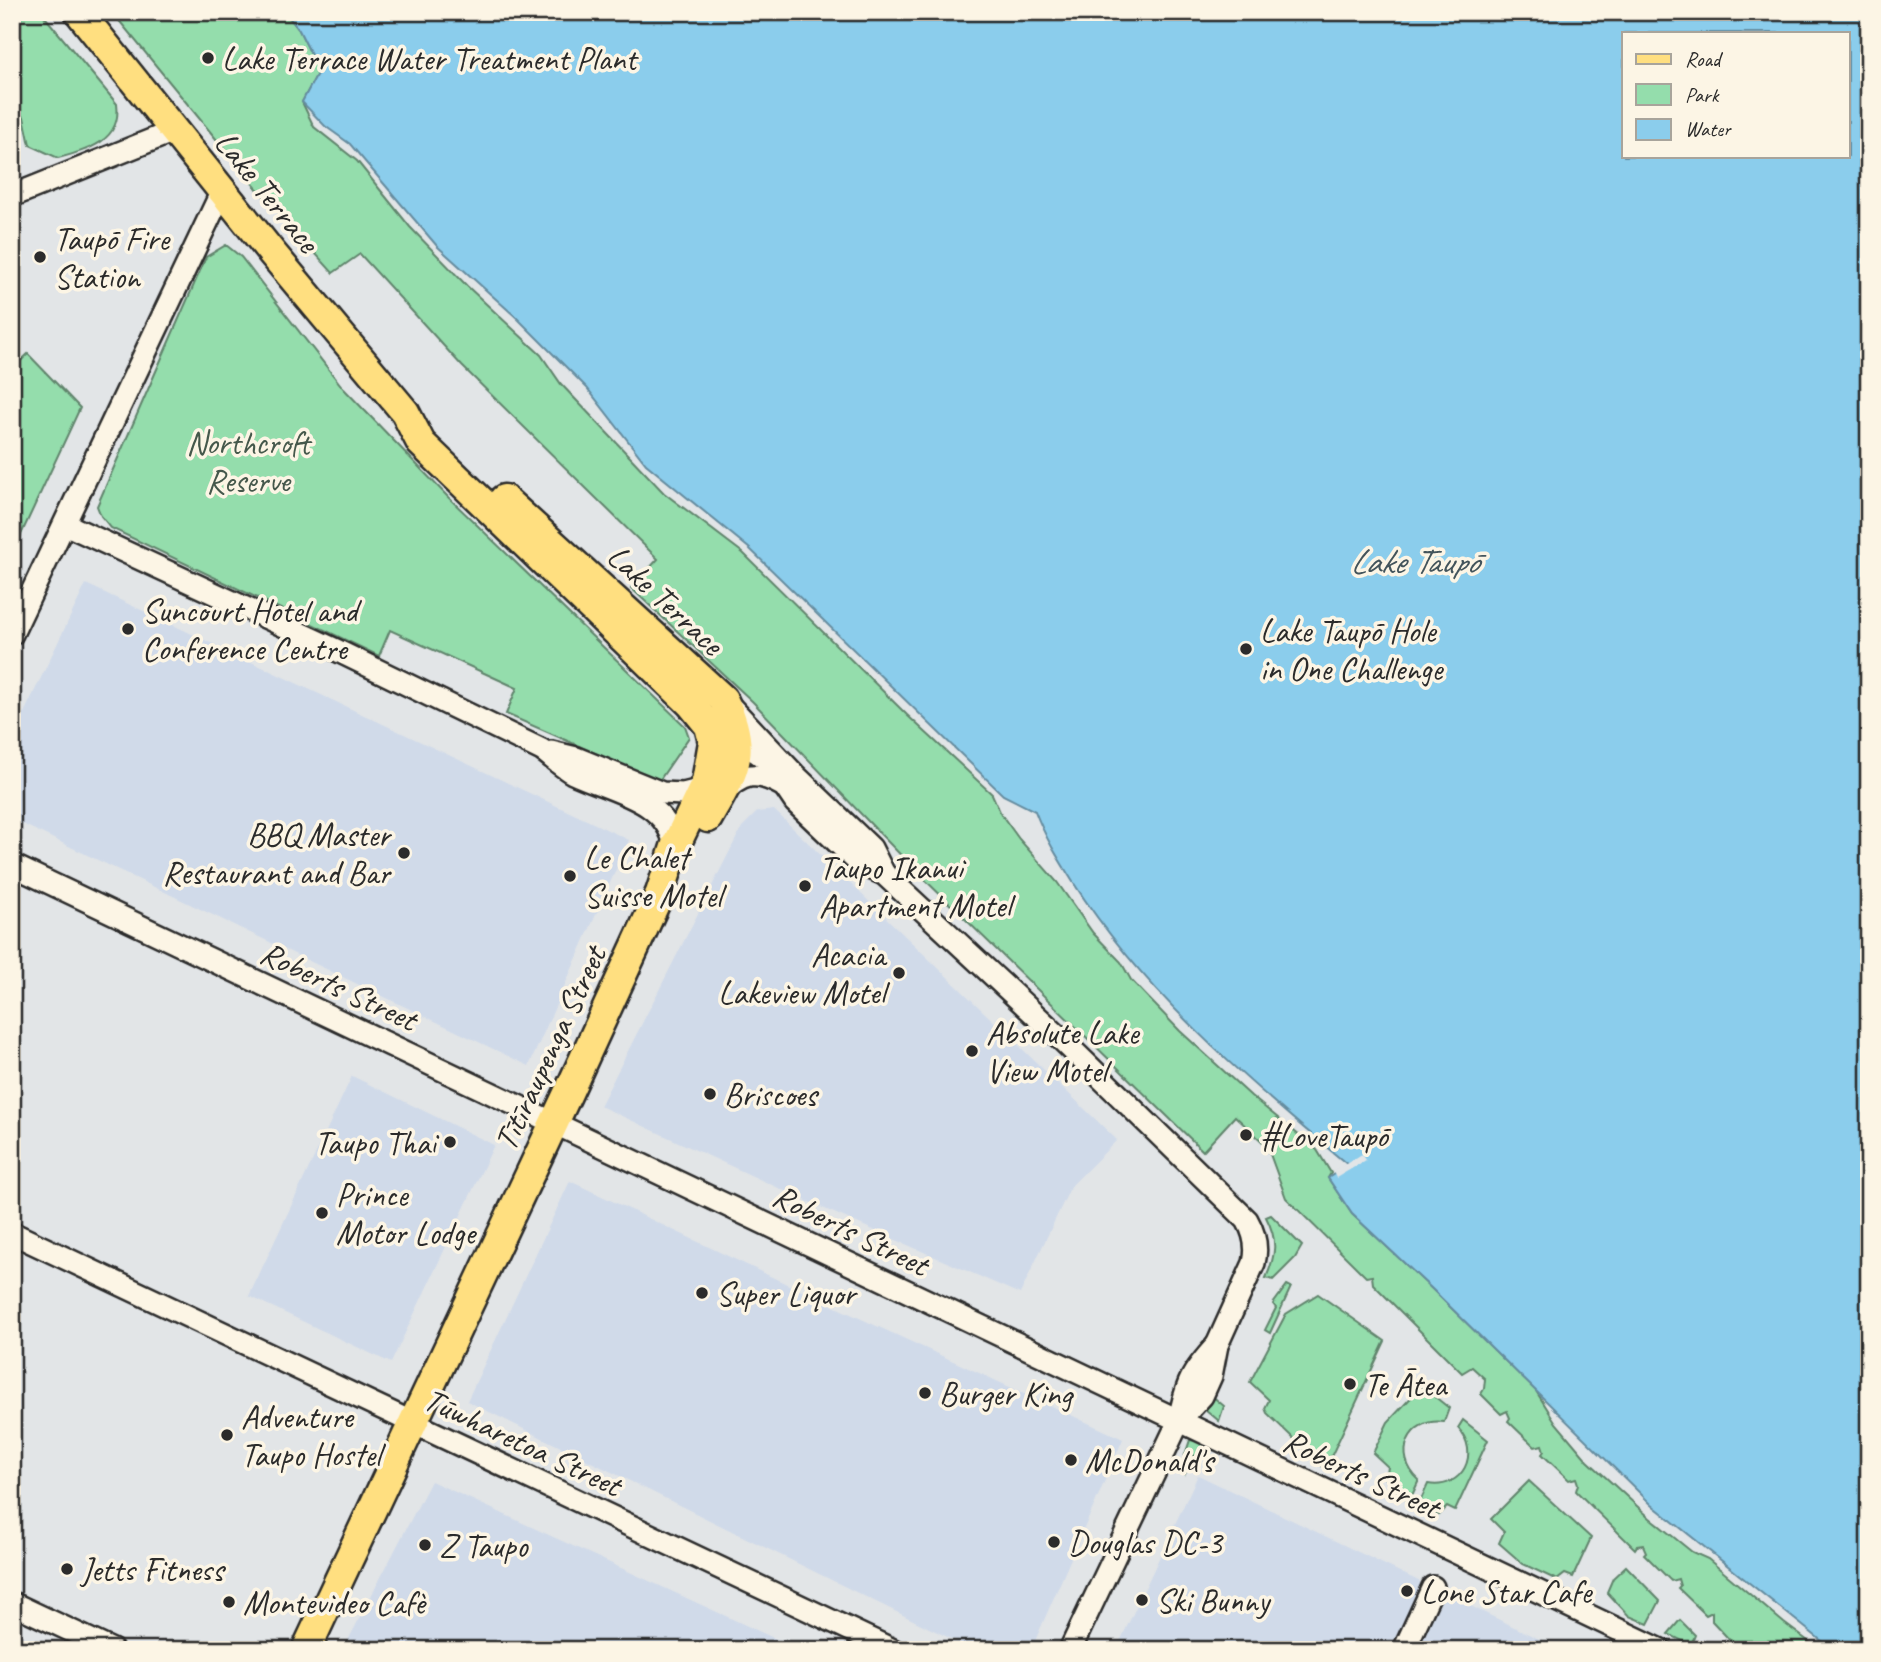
<svg xmlns="http://www.w3.org/2000/svg" width="1881" height="1662" font-family="Caveat,sans-serif">
<style>
.built{fill:#d0dae9}
.green{fill:#94ddac;stroke:#60846c;stroke-width:2}
.water{fill:#8bcdec;stroke:#658c9f;stroke-width:2;fill-rule:evenodd}
.pier{fill:#e2e5e7}
.lines{fill:none;stroke-linecap:round;stroke-linejoin:round}
.minor-casing{stroke:#2b2b2b;stroke-width:26}
.major-casing{stroke:#2b2b2b;stroke-width:33}
.minor{stroke:#fcf5e5;stroke-width:21}
.major{stroke:#ffdf80;stroke-width:28}
.poi-dot{fill:#2b2b2b;stroke:#fcf5e5;stroke-width:2.5}
.labels{text-anchor:middle;stroke-width:7;stroke-linejoin:round;paint-order:stroke}
.poi-label{font-size:33px;fill:#2b2b2b;stroke:#fcf5e5;text-anchor:start}
.street-label{font-size:33px;fill:#2b2b2b;stroke:#fcf5e5}
.park-label{font-size:33px;fill:#45584b;stroke:#fcf5e5}
.water-label{font-size:35px;font-style:italic;fill:#43545b;stroke:#fcf5e5}
</style>
<rect width="100%" height="100%" fill="#e2e5e7"/>
<filter id="ink" filterUnits="userSpaceOnUse"><feTurbulence type="fractalNoise" baseFrequency=".0143" numOctaves="2"/><feDisplacementMap in="SourceGraphic" scale="14" xChannelSelector="R" yChannelSelector="G"/><feConvolveMatrix kernelMatrix="1 2 1 2 8 2 1 2 1" color-interpolation-filters="sRGB"/></filter>
<g filter="url(#ink)">
<g class="built">
<path d="M86 584 629 840 529 1066 12 819V738Z"/>
<path d="M774 810 1117 1140 1071 1186 1020 1294 809 1202 600 1106 742 827 757 812Z"/>
<path d="M352 1076 494 1145 391 1363 249 1296Z"/>
<path d="M570 1181 831 1305 1123 1439 1031 1650H974L467 1401Z"/>
<path d="M1198 1475 1562 1650H1116Z"/>
<path d="M431 1481 800 1650H343Z"/>
</g>
<g class="green">
<path d="M12 12H41L117 104C122 141 88 150 58 158L30 145 24 117 12 122Z"/>
<path d="M112 12H285L299 30 319 70 302 102 314 127 357 161 410 227 467 286 541 355 561 384 664 493 743 553 907 715 992 794 1001 814 1019 839 1057 882 1093 933 1121 962 1131 980 1180 1031 1251 1096 1317 1150 1331 1173 1328 1178 1352 1214 1432 1289 1536 1391 1556 1423 1588 1461 1650 1518 1692 1552 1708 1559 1784 1623 1820 1650H1739L1712 1621V1612L1706 1615 1678 1588 1680 1586 1678 1579 1671 1581 1644 1554 1646 1552 1643 1545 1637 1546 1635 1549 1576 1491 1578 1484 1576 1478 1569 1480 1542 1454 1544 1451 1542 1445 1535 1447 1508 1421 1510 1418 1507 1411 1501 1414 1481 1394 1484 1389 1485 1379 1472 1367 1462 1373 1373 1284 1372 1276 1366 1277 1286 1198 1267 1146 1235 1116 1203 1151 919 874 753 702 631 588 658 559 462 366 360 254 333 273 253 184Z"/>
<path d="M226 245 241 257 344 389 448 497 685 726 689 737 659 781 506 714 517 688 390 630 379 656 111 528 101 516 97 506 206 257Z"/>
<path d="M28 354 80 408 12 554V369Z"/>
<path d="M1271 1215 1302 1246 1295 1258 1273 1280 1266 1278C1276 1255 1278 1240 1266 1217Z"/>
<path d="M1287 1285 1291 1287 1270 1333 1265 1330 1276 1308 1273 1304Z"/>
<path d="M1318 1294 1385 1341 1330 1459 1322 1466 1267 1413 1265 1408 1269 1400 1250 1382 1286 1314Z"/>
<path d="M1420 1388H1424L1449 1408 1444 1422C1408 1417 1392 1456 1419 1480L1409 1502 1386 1479 1388 1467 1373 1453 1388 1422Z"/>
<path d="M1211 1395 1224 1406 1219 1421 1205 1409Z"/>
<path d="M1463 1420 1488 1440 1455 1511 1447 1507 1439 1515 1418 1506 1428 1484C1463 1490 1481 1453 1458 1428Z"/>
<path d="M1190 1440 1208 1443 1200 1458 1193 1455 1185 1474 1180 1470Z"/>
<path d="M1529 1481 1591 1538 1573 1577 1565 1574 1557 1580 1523 1564 1499 1543 1504 1532 1491 1519Z"/>
<path d="M1626 1566 1660 1601 1648 1624 1629 1616 1607 1592 1613 1578Z"/>
<path d="M1680 1620 1695 1635 1691 1645 1668 1634Z"/>
</g>
<path class="water" d="M285 12H1869V1650H1833L1652 1505 1432 1289 1352 1214 1328 1178 1348 1165C1247 1081 1144 993 1073 882 1058 858 1045 837 1035 811L1003 795 750 549 646 464 587 388 517 318 437 246 350 144 325 126 302 102 319 70 299 30ZM1624 33H1848V156H1624Z"/>
<path class="pier" d="M1362 1154 1366 1160 1336 1178 1333 1172Z"/>
<g class="lines">
<defs>
<g id="minor">
<path d="M12 196 174 131"/>
<path d="M65 524 336 650 542 750C552 757 562 767 573 773 611 791 668 799 675 847"/>
<path d="M12 634 222 191"/>
<path d="M728 704 794 774 871 848 884 874"/>
<path d="M728 731 766 759 795 802 859 863 884 874 911 899 1059 1037 1247 1220C1255 1234 1258 1247 1254 1263L1217 1345 1211 1376 1202 1396 1179 1421"/>
<path d="M551 752 576 758 662 793 683 794 695 791 706 782"/>
<path d="M722 794C742 773 756 770 782 785"/>
<path d="M12 865 1661 1650"/>
<path d="M12 1233 893 1650"/>
<path d="M12 1603 112 1650"/>
<path d="M1070 1650 1179 1421C1186 1384 1191 1373 1217 1345"/>
<path d="M1404 1650 1433 1587"/>
</g>
<g id="major">
<path d="M79 12 272 253 405 412 421 443 691 704 709 726 713 742 706 782 675 847 660 893 569 1091 306 1650"/>
<path d="M504 499 723 699C749 752 735 771 708 818"/>
</g>
</defs>
<use href="#minor" class="minor-casing"/>
<use href="#major" class="major-casing"/>
<use href="#minor" class="minor"/>
<use href="#major" class="major"/>
</g>
</g>
<g class="poi-dot">
<circle cx="208" cy="58" r="7"/>
<circle cx="40" cy="257" r="7"/>
<circle cx="128" cy="629" r="7"/>
<circle cx="1246" cy="649" r="7"/>
<circle cx="404" cy="853" r="7"/>
<circle cx="570" cy="876" r="7"/>
<circle cx="805" cy="886" r="7"/>
<circle cx="899" cy="973" r="7"/>
<circle cx="972" cy="1051" r="7"/>
<circle cx="710" cy="1094" r="7"/>
<circle cx="1246" cy="1135" r="7"/>
<circle cx="450" cy="1142" r="7"/>
<circle cx="322" cy="1213" r="7"/>
<circle cx="702" cy="1293" r="7"/>
<circle cx="1350" cy="1384" r="7"/>
<circle cx="925" cy="1393" r="7"/>
<circle cx="227" cy="1435" r="7"/>
<circle cx="1071" cy="1460" r="7"/>
<circle cx="1054" cy="1542" r="7"/>
<circle cx="425" cy="1545" r="7"/>
<circle cx="67" cy="1569" r="7"/>
<circle cx="1407" cy="1591" r="7"/>
<circle cx="1142" cy="1600" r="7"/>
<circle cx="229" cy="1602" r="7"/>
</g>
<g class="labels">
<g class="poi-label">
<text x="222" y="70">Lake Terrace Water Treatment Plant</text>
<text x="54" y="250">Taupō Fire<tspan x="54" dy="38">Station</tspan></text>
<text x="142" y="622">Suncourt Hotel and<tspan x="142" dy="38">Conference Centre</tspan></text>
<text x="1260" y="642">Lake Taupō Hole<tspan x="1260" dy="38">in One Challenge</tspan></text>
<text x="390" y="846" text-anchor="end">BBQ Master<tspan x="390" dy="38">Restaurant and Bar</tspan></text>
<text x="584" y="869">Le Chalet<tspan x="584" dy="38">Suisse Motel</tspan></text>
<text x="819" y="879">Taupo Ikanui<tspan x="819" dy="38">Apartment Motel</tspan></text>
<text x="885" y="966" text-anchor="end">Acacia<tspan x="885" dy="38">Lakeview Motel</tspan></text>
<text x="986" y="1044">Absolute Lake<tspan x="986" dy="38">View Motel</tspan></text>
<text x="724" y="1106">Briscoes</text>
<text x="1260" y="1147">#LoveTaupō</text>
<text x="436" y="1154" text-anchor="end">Taupo Thai</text>
<text x="336" y="1206">Prince<tspan x="336" dy="38">Motor Lodge</tspan></text>
<text x="716" y="1305">Super Liquor</text>
<text x="1364" y="1396">Te Ātea</text>
<text x="939" y="1405">Burger King</text>
<text x="241" y="1428">Adventure<tspan x="241" dy="38">Taupo Hostel</tspan></text>
<text x="1085" y="1472">McDonald's</text>
<text x="1068" y="1554">Douglas DC-3</text>
<text x="439" y="1557">Z Taupo</text>
<text x="81" y="1581">Jetts Fitness</text>
<text x="1421" y="1603">Lone Star Cafe</text>
<text x="1156" y="1612">Ski Bunny</text>
<text x="243" y="1614">Montevideo Cafè</text>
</g>
<g class="street-label">
<text transform="translate(268 191) rotate(51)" y="12">Lake Terrace</text>
<text transform="translate(666 599) rotate(43)" y="12">Lake Terrace</text>
<text transform="translate(339 985) rotate(25)" y="12">Roberts Street</text>
<text transform="translate(549 1048) rotate(-65)" y="12">Tītīraupenga Street</text>
<text transform="translate(851 1229) rotate(26)" y="12">Roberts Street</text>
<text transform="translate(523 1441) rotate(25)" y="12">Tūwharetoa Street</text>
<text transform="translate(1362 1473) rotate(25)" y="12">Roberts Street</text>
</g>
<g class="park-label">
<text x="248" y="454">Northcroft<tspan x="248" dy="38">Reserve</tspan></text>
</g>
<g class="water-label">
<text x="1414" y="573">Lake Taupō</text>
</g>
</g>
<rect width="1881" height="1662" fill="none" stroke="#fcf5e5" stroke-width="42"/>
<rect x="21" y="21" width="1839" height="1620" fill="none" stroke="#2b2b2b" stroke-width="2.5" filter="url(#ink)"/>
<rect x="1622" y="32" width="228" height="126" fill="#fcf5e5" stroke="#a8a49b" stroke-width="2"/>
<rect x="1636" y="54" width="35" height="10" fill="#ffdf80" stroke="#a8a49b" stroke-width="2"/>
<text x="1685" y="66" font-size="21" fill="#2b2b2b">Road</text>
<rect x="1636" y="84" width="35" height="21" fill="#94ddac" stroke="#a8a49b" stroke-width="2"/>
<text x="1685" y="102" font-size="21" fill="#2b2b2b">Park</text>
<rect x="1636" y="119" width="35" height="21" fill="#8bcdec" stroke="#a8a49b" stroke-width="2"/>
<text x="1685" y="136" font-size="21" fill="#2b2b2b">Water</text>
</svg>
